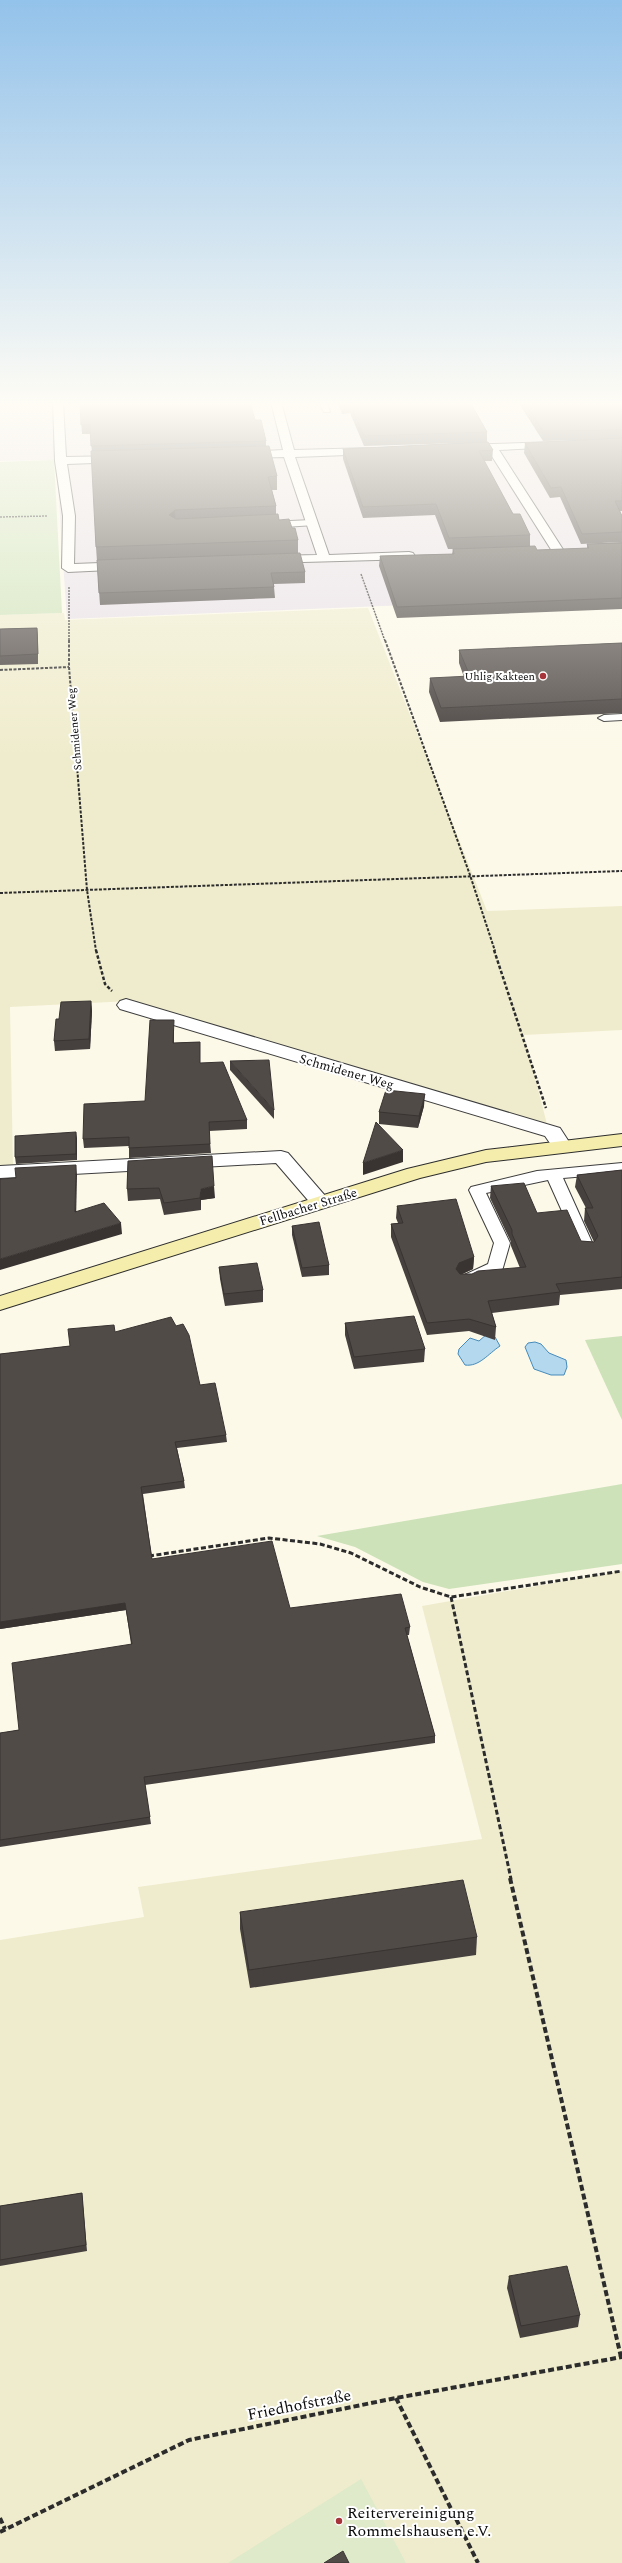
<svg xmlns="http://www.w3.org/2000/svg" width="622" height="2563" font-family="Spectral,serif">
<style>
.industrial{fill:#e7dfe8}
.farmland{fill:#efeccd}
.green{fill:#cde2b8}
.pitch{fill:#deeac9}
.water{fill:#b4d8ed;stroke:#458bbb}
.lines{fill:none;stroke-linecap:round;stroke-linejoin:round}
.lane-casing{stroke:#3d3d3d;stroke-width:2}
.street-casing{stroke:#3d3d3d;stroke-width:2}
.secondary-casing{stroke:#2c2c2c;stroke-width:2}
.path-far4{stroke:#2c2c2c;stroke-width:1.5;stroke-dasharray:2 1;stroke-linecap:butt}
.path-far3{stroke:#2c2c2c;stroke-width:2;stroke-dasharray:3 1.5;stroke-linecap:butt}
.path-far2{stroke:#2c2c2c;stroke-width:2.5;stroke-dasharray:3.5 2;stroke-linecap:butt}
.path-far1{stroke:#2c2c2c;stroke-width:3;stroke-dasharray:5 2.5;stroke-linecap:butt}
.path{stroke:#2c2c2c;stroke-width:4;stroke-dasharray:6 3;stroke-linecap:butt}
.lane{fill:#fff;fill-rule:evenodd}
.street{fill:#fff;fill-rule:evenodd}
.secondary{fill:#f4edac;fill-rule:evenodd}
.wall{fill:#46403e}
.shaded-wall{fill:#393432}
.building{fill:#514b48;stroke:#393432}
.poi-dot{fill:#a7343a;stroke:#fff;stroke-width:1.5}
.labels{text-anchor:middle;stroke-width:4;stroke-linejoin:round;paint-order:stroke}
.far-poi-label{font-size:11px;fill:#0a0a0a;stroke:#fff;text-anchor:end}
.far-street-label{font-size:11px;fill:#0a0a0a;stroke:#fff}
.street-label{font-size:13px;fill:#0a0a0a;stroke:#fff}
.near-street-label{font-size:16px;fill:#0a0a0a;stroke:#fff}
.near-poi-label{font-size:16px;fill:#0a0a0a;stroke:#fff;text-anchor:start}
</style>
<rect width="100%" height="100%" fill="#fcf9e9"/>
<path class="industrial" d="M0 402H622V596L67 619 56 460 0 461Z"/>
<g class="farmland">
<path d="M368 608 487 911 622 906V1030L524 1035 548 1128 130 1001 10 1007 13 1167 0 1168V615L64 613 65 620Z"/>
<path d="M622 1571V2563H0V1940L144 1917 138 1887 482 1839 422 1606Z"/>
</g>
<g class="green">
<path d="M54 460 62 613 0 615V462Z"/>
<path d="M622 1336V1420L585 1340Z"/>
<path d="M622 1484V1564L449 1589 423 1582 355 1547 317 1536Z"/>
</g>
<path class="pitch" d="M361 2479 406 2563H228Z"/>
<g class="water">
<path d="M487 1334 495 1337 500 1346C488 1354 479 1367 465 1365L458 1354 459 1349 470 1338 479 1341Z"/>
<path d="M535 1342 541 1344 549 1353 566 1360 567 1367 564 1375H551L534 1369 525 1347 528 1343Z"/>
</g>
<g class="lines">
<defs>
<g id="lane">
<path d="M319 402H327L330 412H324Z"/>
<path d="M312 520 317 523 315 525 268 528 263 525 268 522Z"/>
<path d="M622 714V720L604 721 598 718 604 715Z"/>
<path d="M622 1163V1173L563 1178 595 1249 593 1253H581L579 1249 548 1180 486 1193 510 1243 502 1271 474 1284H462L460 1280 462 1276 488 1264 494 1243 469 1190 471 1187 537 1171Z"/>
</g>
<g id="street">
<path d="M53 402H63L66 457 121 456 127 459 121 462 67 464 75 516 74 564 127 562 131 563 133 566 131 569 68 572 62 568 63 516 55 461Z"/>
<path d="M271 402H281L294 450 373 448 379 451 373 454 295 457 329 555 409 552 413 553 415 556 413 559 267 563 265 560 271 556 317 555 284 457 241 458 235 455 241 452 283 450Z"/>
<path d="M555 442 559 443V447L499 450 564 551 558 555 552 551 488 450 461 451 456 448 461 445Z"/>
<path d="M126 999 560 1128 571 1145 568 1149H554L545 1136 120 1009 117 1005 120 1001Z"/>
<path d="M281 1151 288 1153 327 1198 330 1202 327 1206 320 1208 313 1206 276 1163 0 1178V1166Z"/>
</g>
<path id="secondary" d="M622 1134V1146L486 1162 420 1178 0 1310V1296L407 1169 486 1150Z"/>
</defs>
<use href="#lane" class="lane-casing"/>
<use href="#street" class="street-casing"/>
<use href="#secondary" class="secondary-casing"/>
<g class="path-far4">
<path d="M0 517 47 516"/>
<path d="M361 574 385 641"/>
<path d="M69 587V641"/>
</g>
<g class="path-far3">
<path d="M69 640V667L87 890 96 951"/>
<path d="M385 640 470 875 495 951"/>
<path d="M0 670 69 667"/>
<path d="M0 893 622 871"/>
</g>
<g class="path-far2">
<path d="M96 950 105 984 112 991"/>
<path d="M494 950 546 1108"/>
</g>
<g class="path-far1">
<path d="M149 1556 269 1538 320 1544 351 1553 420 1587 451 1597 622 1571"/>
<path d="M451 1597 511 1879"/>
</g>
<g class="path">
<path d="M510 1878 621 2357"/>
<path d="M396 2398 478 2563"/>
<path d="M0 2518 5 2529"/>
<path d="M0 2532 189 2440 396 2398 622 2357"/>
</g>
<use href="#lane" class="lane"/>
<use href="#street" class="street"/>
<use href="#secondary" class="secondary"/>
</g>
<g class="wall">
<path d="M80 402 255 420 266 441V446L277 476V490H272L276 506V514L279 520 292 528 298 540V553L305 572V583L274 584V587L275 598 100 605 96 547 91 434H82Z"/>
<path d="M338 402H473V407L487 432V442L493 450 492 461H484L513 514 530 535V546L537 550 587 548V544L622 542 581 544 560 497 550 498 524 453 525 443 588 440 543 441 518 402H622V511H620L622 516V609L397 618 379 566 380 556 452 554 453 549H448L435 515 363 518 343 459V449L462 443 364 446 350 413 342 414Z"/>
<path d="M37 628 38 637V664L0 665V629Z"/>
<path d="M622 643V713L440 722 429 692 430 678 464 677 459 663V650Z"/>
<path d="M91 1001 92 1011 90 1049 55 1051 54 1041 59 1019Z"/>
<path d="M174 1028V1043L200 1042V1063L247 1120V1129L209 1131 211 1153 129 1158V1146L84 1148 83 1139 145 1101Z"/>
<path d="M230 1061 274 1110V1119L230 1070Z"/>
<path d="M424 1106 418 1128 379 1124V1112Z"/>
<path d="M77 1138V1160L16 1164 15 1157Z"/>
<path d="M128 1161 215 1198 201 1200V1210L164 1215 160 1199 128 1201 127 1189Z"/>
<path d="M622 1170V1289L560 1295 559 1305 492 1313 496 1327 495 1340 469 1331 427 1335 391 1237V1224L398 1223 396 1218 397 1206 474 1257 473 1269 462 1274H472L520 1268 511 1246V1242L490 1198 491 1186 537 1213 581 1241 594 1242 584 1221 585 1208H586L575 1187 577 1175Z"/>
<path d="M292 1226 329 1265V1275L302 1277 292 1235Z"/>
<path d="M219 1267 263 1290V1302L225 1306 220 1279Z"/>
<path d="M345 1323 425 1349 424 1362 354 1369 345 1335Z"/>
<path d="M115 1332 200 1385 226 1435 227 1442 177 1448 184 1481 185 1488 143 1494 152 1559 290 1608 410 1627 409 1635H407L435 1736V1743L145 1785 151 1824 0 1847V1733L19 1730 131 1644 126 1610 0 1629V1354L70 1346Z"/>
<path d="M240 1912 477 1937 476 1955 250 1988 240 1929Z"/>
<path d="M82 2193 87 2251 0 2266V2206Z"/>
<path d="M509 2276 580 2315 578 2327 520 2338 507 2288Z"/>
</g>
<g class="shaded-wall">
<path d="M175 510 176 524 169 515Z"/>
<path d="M91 1001 92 1011 90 1049 89 1039Z"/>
<path d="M425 1094 424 1106 418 1128 419 1116Z"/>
<path d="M76 1132 77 1138V1160L76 1154Z"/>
<path d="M403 1150V1162L363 1175V1163Z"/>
<path d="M76 1165 77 1175 76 1222 75 1212Z"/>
<path d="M214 1186 215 1198 201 1200V1210L200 1198 201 1189Z"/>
<path d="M121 1223 122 1234 0 1270V1259Z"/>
<path d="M474 1257 473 1269 458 1276 456 1269 459 1263Z"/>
<path d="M125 1603 126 1610 0 1629V1622Z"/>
</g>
<g class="building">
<path d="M80 402H250L255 420H261L266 441 91 446 90 425H81Z"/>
<path d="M342 402H470L487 432 364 436 350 404H343Z"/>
<path d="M525 402H622V430L543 431Z"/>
<path d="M622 438V501H615L622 516V532L582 534 561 487 551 488 525 443Z"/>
<path d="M488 442 493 450 479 451 513 514H520L530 535 449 538 436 504 363 507 343 449Z"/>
<path d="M269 446 277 476 268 477 276 506 175 510 169 515 176 519 278 514 279 520 289 519 292 528H295L298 540 96 547 91 451Z"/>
<path d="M622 543V598L397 607 380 556 454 554 453 549 535 546 537 550 589 548 587 544Z"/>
<path d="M300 553 305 572 271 573 274 587 99 593 97 560Z"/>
<path d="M37 628 38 654 0 656V629Z"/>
<path d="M622 643V699L441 708 430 678 470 676 459 650Z"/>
<path d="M91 1001 89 1039 54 1041 56 1019H59L61 1002Z"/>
<path d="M150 1020H174L173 1043 200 1042V1063L223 1062 247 1120 209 1122 210 1144 129 1148V1137L83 1139 84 1104 145 1101Z"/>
<path d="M269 1060 274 1110 230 1061Z"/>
<path d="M386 1090 425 1094 419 1116 379 1112Z"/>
<path d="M376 1122 403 1150 363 1163Z"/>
<path d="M76 1132V1154L15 1157V1136Z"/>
<path d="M212 1156 214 1186 201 1189 200 1198 164 1203 159 1188 127 1189 128 1161Z"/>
<path d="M76 1165 75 1212 104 1203 121 1223 0 1259V1179L16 1178 15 1168Z"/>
<path d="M622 1170V1277L556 1284 560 1292 488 1301 496 1327 469 1319 427 1323 391 1224 403 1223 397 1206 456 1199 474 1257 459 1263 456 1269 460 1274H472L478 1271 526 1267 512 1234V1230L491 1186 524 1183 537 1213 567 1210 581 1241 594 1242 598 1236 585 1208H593L577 1175Z"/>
<path d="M319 1222 329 1265 302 1268 292 1226Z"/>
<path d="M257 1263 263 1290 224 1294 219 1267Z"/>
<path d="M414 1316 425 1349 354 1357 345 1323Z"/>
<path d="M171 1317 176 1326 183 1324 189 1335 200 1385 215 1383 226 1435 175 1442 184 1481 141 1487 152 1559 272 1541 290 1608 401 1594 410 1627 405 1628 435 1736 144 1777 150 1817 0 1840V1733L19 1730 12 1663 132 1644 125 1603 0 1622V1354L70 1346 68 1329 114 1325 115 1332Z"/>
<path d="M463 1880 477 1937 249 1970 240 1912Z"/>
<path d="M82 2193 86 2245 0 2260V2206Z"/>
<path d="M567 2266 580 2315 521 2326 509 2276Z"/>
<path d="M343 2551 349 2563H324Z"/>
</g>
<linearGradient id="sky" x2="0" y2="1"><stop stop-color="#93c2ea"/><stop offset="0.53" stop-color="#fefcf5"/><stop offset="1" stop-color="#fefcf5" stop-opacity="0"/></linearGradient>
<rect width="622" height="761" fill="url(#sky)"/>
<g class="poi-dot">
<circle cx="543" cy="676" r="4"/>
<circle cx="339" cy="2521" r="4"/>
</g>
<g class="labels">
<g class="far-poi-label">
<text x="535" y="680">Uhlig Kakteen</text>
</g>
<g class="far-street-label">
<text transform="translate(74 729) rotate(-95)" y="4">Schmidener Weg</text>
</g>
<g class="street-label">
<text transform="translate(347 1071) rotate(16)" y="5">Schmidener Weg</text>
<text transform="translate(308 1206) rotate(-17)" y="5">Fellbacher Straße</text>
</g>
<g class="near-street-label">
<text transform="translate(299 2404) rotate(-11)" y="6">Friedhofstraße</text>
</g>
<g class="near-poi-label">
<text x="347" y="2518">Reitervereinigung<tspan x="347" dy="18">Rommelshausen e.V.</tspan></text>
</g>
</g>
</svg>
